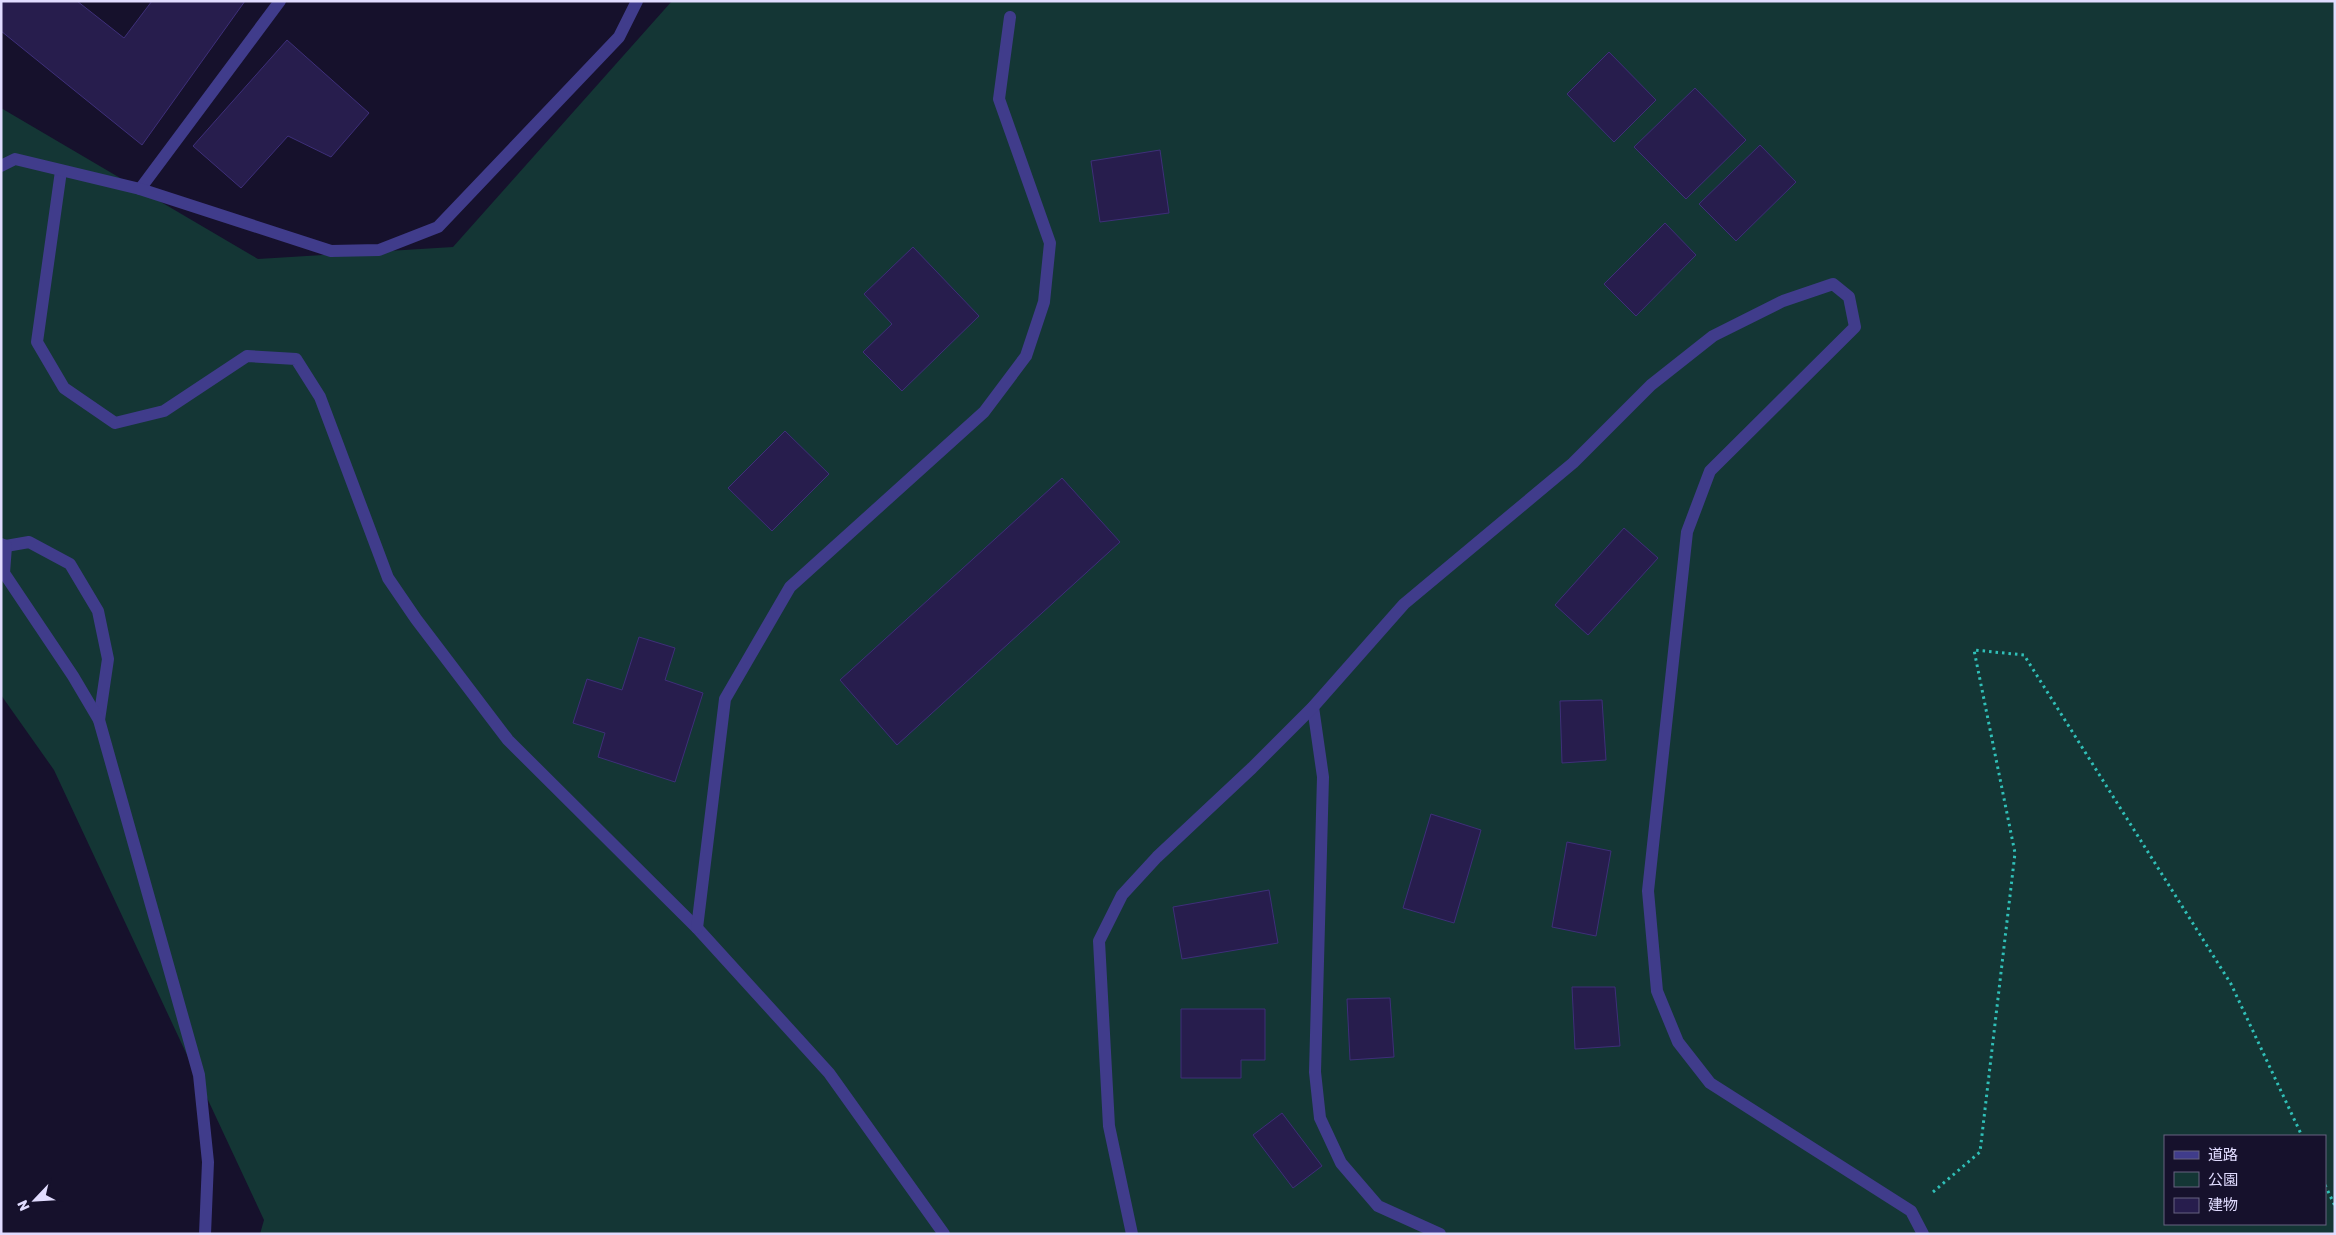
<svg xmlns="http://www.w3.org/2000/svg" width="2336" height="1235" font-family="Rubik,'Noto Sans JP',sans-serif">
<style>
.green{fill:#143635;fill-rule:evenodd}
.building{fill:#271d4d;stroke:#3e2f79}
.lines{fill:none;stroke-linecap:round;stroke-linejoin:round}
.path{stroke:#30c0b8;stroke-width:3;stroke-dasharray:2.5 4;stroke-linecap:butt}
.minor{stroke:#403c8b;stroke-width:12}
.tertiary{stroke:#403c8b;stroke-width:12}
</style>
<rect width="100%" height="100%" fill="#16112c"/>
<path class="green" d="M672 1H2335V1234H260L264 1220 54 770 1 695V108L258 259 453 247ZM2165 1136H2325V1224H2165Z"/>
<g class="building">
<path d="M1 1H77L124 38 152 1H245L142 145 1 31Z"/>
<path d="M287 40 369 113 331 157 288 136 241 188 193 146Z"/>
<path d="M1609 52 1656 100 1614 142 1567 94Z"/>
<path d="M1695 88 1746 140 1686 199 1634 147Z"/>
<path d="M1760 145 1796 182 1736 241 1699 204Z"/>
<path d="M1160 150 1169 213 1100 222 1091 161Z"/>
<path d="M1665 223 1696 255 1636 316 1604 284Z"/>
<path d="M913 247 979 316 902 391 863 352 892 324 864 294Z"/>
<path d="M785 431 829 474 772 531 728 488Z"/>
<path d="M1062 478 1120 542 897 745 840 680Z"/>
<path d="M1624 528 1658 558 1588 635 1555 605Z"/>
<path d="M639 637 675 648 665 680 703 693 675 782 598 757 605 733 573 723 587 679 622 690Z"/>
<path d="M1602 700 1606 760 1562 763 1560 701Z"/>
<path d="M1431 814 1481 830 1454 923 1403 908Z"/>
<path d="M1567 842 1611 851 1596 936 1552 927Z"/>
<path d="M1269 890 1278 943 1182 959 1173 907Z"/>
<path d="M1572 987H1615L1620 1046 1575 1049Z"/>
<path d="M1390 998 1394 1057 1350 1060 1347 999Z"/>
<path d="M1181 1009H1265V1060H1241V1078H1181Z"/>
<path d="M1282 1113 1322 1166 1293 1188 1253 1135Z"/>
</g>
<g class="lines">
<g class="path">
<path d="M2325 1185 2335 1206"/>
<path d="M1933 1192 1980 1152 2015 853 1974 650 2024 655 2231 984 2302 1136"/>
</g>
<g class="minor">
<path d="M61 171 37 342 64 388 115 423 164 411 247 356 296 359 320 397 388 578 416 619 508 740 697 928 829 1073 944 1234"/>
<path d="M140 189 280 1"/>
<path d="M1313 707 1323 777 1315 1072 1320 1118 1341 1163 1378 1206 1440 1234"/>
<path d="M697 928 725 699 790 587 984 412 1026 356 1044 302 1050 243 999 99 1010 17"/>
<path d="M1132 1234 1109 1126 1099 941 1122 895 1157 857 1252 768 1313 707 1404 604 1573 463 1651 385 1713 336 1783 301 1833 284 1849 297 1855 327 1710 471 1687 532 1648 891 1657 991 1678 1042 1710 1083 1911 1211 1923 1234"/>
</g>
<g class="tertiary">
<path d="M1 166 15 159 140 189 331 251 379 250 438 227 619 37 637 1"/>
<path d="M1 544 6 546 29 542 70 564 98 611 108 659 99 720"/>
<path d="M6 546 4 573 73 676 99 720 199 1075 208 1162 205 1234"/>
</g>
</g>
<rect width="2336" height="1235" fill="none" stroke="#e1dcff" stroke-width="5"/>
<rect x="2164" y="1135" width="162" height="90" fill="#16112c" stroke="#676280"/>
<rect x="2174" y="1151" width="25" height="8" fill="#403c8b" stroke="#676280"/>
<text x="2208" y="1160" font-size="15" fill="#e1dcff">道路</text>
<rect x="2174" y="1172" width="25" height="15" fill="#143635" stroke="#676280"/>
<text x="2208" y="1185" font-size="15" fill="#e1dcff">公園</text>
<rect x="2174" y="1198" width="25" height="15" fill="#271d4d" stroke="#676280"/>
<text x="2208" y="1210" font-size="15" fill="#e1dcff">建物</text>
<g transform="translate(35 1200) rotate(245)" stroke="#16112c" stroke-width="4" paint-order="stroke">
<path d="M0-4L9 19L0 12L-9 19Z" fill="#e1dcff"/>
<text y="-8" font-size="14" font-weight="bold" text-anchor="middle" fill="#e1dcff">N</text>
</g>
</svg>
